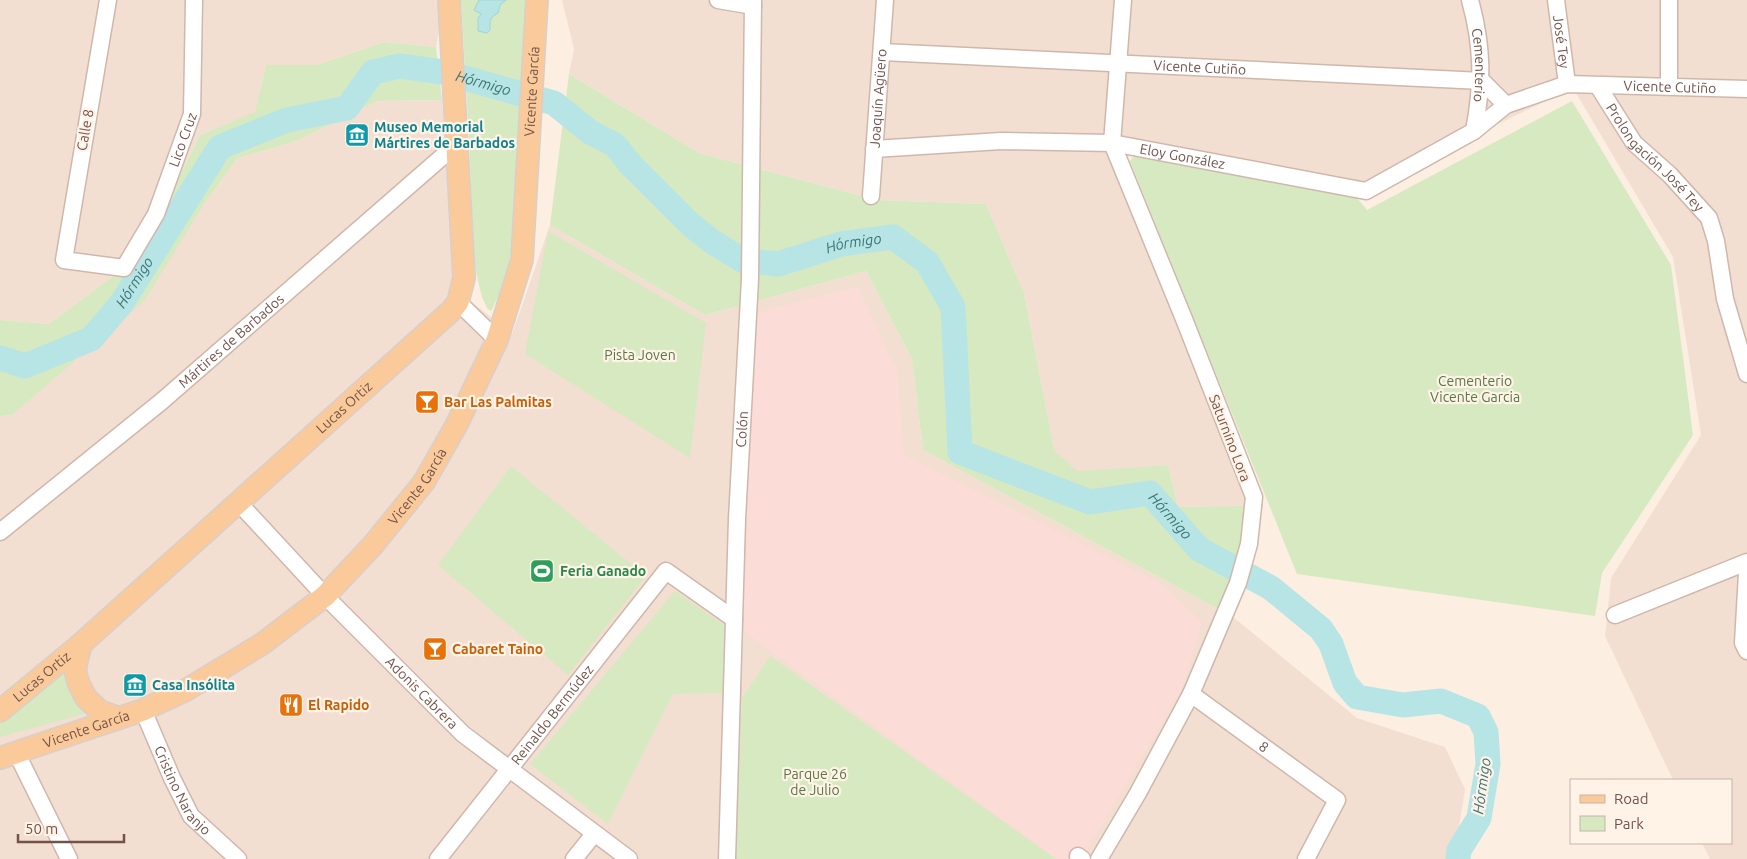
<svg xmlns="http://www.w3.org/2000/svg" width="1747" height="859" font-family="Ubuntu,sans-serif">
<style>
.residential{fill:#f3dfd1}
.commercial{fill:#fcdcd6}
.green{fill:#d6e9c1}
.water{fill:#b7e4e5;stroke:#9ed5d6}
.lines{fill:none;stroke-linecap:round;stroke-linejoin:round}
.river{stroke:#b7e4e5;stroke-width:25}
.minor-casing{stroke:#cfb7ac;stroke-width:19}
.major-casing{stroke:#d8cfcc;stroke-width:24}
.minor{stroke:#fff;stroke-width:16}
.major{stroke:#faca9b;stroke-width:21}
.labels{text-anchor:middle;stroke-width:4.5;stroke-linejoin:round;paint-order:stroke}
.street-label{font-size:14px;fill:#735349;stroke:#fff3e8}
.culture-label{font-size:14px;font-weight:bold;fill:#0d838f;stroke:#fff3e8;text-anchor:start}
.park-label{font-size:14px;fill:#597842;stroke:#fff3e8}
.food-label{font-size:14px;font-weight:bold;fill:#c56008;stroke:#fff3e8;text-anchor:start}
.leisure-label{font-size:14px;font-weight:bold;fill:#27864d;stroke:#fff3e8;text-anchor:start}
.water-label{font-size:15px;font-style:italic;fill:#3d7678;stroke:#fff3e8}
</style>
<rect width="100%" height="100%" fill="#fcefe2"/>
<g class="residential">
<path d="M0 0H445L436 47 384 42 317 65H266L255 113 200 135 171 194 112 277 49 324 0 320Z"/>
<path d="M562 0H1747V859H1710L1702 843H1731V780H1673L1605 636 1611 578 1701 435 1673 257 1573 88 1367 187 1112 144 1263 505 1178 507 1168 465 1077 472 1054 450 1024 293 986 204 877 200 699 153 569 74 574 49Z"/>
<path d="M442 100 457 290 512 334 550 225 705 315 866 271 912 359 923 450 1233 617 1357 718 1445 747 1465 789 1454 859H0V416L12 415 204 204 238 158 297 141 377 101Z"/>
</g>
<path class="commercial" d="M858 287 897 371 904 455 1159 583 1202 622 1182 688 1082 859H1057L742 630 756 313Z"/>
<g class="green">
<path d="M461 0H527L518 192 512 249 504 285 491 311 487 308 482 297 474 264 469 136Z"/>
<path d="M384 42 436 47 442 100 377 101 297 141 238 158 204 204 145 300 12 415 0 416V320L49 324 112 277 171 194 200 135 255 112 266 65H317Z"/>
<path d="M569 74 699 153 877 200 986 204 1024 293 1054 450 1077 471 1168 465 1178 507 1263 505 1233 617 923 450 912 359 866 271 705 315 550 225Z"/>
<path d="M1572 101 1671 265 1693 435 1602 573 1595 616 1297 574 1130 161 1136 153 1357 198 1367 210Z"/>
<path d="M548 231 706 323 690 458 525 354Z"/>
<path d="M511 466 646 576 568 675 438 565Z"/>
<path d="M675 591 725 626 723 693 673 694 608 824 530 764Z"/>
<path d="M770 656 1056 859H736L742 698Z"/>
<path d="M61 671 87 713 0 737V722Z"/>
</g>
<path class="water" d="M479 0H506L500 5 498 13C489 18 490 20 490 30L487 33 478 31V18L481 14 474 10Z"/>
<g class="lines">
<path class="river" id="s1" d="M0 358 25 366 91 339 121 304 220 147 287 120 347 108 373 72 400 66 443 72 554 103 590 132 615 145 630 164 690 224 711 241 742 260 778 264 841 244 893 237 927 262 953 307 960 452 1090 502 1150 493 1199 549 1271 588 1321 629 1331 644 1345 683 1357 697 1403 705 1441 701 1478 716 1486 732 1488 764 1479 818 1459 850 1458 859"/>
<defs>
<g id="minor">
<path id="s2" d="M108 0 64 260 124 268 156 214 192 114 194 0"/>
<path d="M718 0 753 6"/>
<path id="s3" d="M1470 0C1483 47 1483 83 1474 131"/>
<path id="s4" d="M1556 0 1567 84"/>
<path d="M1669 0V85"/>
<path id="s5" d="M882 52 1482 81 1506 105"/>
<path id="s6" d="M1598 86 1634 143 1670 175 1709 218 1716 241 1725 299 1747 374"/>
<path id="s7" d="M874 149 1001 141 1112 143 1366 191 1474 131 1506 105 1567 84 1747 89"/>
<path id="s8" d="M871 196 885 0"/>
<path d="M458 302 497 340"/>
<path id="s9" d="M238 502 325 596 463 734 629 859"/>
<path id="s10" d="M0 532 162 401 458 143"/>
<path d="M1747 573 1743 643 1747 651"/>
<path d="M1615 615 1747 562"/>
<path id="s11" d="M1191 694 1337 800 1306 859"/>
<path id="s12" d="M143 710 172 778 191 816 238 859"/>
<path d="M16 752 69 859"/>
<path d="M1078 856 1082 859"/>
<path id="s13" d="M438 859 666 571 734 619"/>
<path d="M574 859 594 834"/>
<path id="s14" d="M727 859 737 519 750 279 753 0"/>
<path d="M1099 859 1138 793 1191 694 1238 583 1249 544 1254 497 1184 319 1112 143 1123 0"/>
</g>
<g id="major">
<path d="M81 644 75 669 78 682 86 698 100 711 119 718"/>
<path id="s15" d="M0 711 81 644 451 311 458 302 464 278 449 0"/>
<path id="s16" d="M0 758 143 710 186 690 262 644 325 596 373 545 424 482 457 424 497 340 522 260 537 0"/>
</g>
</defs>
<use href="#minor" class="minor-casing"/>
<use href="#major" class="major-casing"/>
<use href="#minor" class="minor"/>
<use href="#major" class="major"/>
</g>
<defs>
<symbol id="museum-square" viewBox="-11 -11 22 22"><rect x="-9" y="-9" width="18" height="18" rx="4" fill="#0f9aa8" stroke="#fff3e8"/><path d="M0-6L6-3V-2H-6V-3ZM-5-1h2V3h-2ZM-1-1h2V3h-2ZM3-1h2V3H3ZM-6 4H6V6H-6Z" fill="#fff"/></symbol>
<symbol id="bar-square" viewBox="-11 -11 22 22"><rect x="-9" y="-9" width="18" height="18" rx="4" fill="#e8710a" stroke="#fff3e8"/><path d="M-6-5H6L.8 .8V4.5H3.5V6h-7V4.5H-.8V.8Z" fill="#fff"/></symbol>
<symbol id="stadium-square" viewBox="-11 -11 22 22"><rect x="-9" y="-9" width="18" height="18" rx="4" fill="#2e9e5b" stroke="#fff3e8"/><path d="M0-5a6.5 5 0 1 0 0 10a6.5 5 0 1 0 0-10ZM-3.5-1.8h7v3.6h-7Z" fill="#fff"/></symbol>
<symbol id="restaurant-square" viewBox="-11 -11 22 22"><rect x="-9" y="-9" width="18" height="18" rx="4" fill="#e8710a" stroke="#fff3e8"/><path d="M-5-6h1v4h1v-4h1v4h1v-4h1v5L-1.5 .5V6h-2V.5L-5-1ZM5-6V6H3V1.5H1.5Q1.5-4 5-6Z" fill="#fff"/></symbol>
</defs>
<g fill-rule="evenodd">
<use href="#museum-square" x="343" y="121" width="28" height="28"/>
<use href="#bar-square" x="413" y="388" width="28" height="28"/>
<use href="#stadium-square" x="528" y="557" width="28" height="28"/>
<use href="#bar-square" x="421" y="635" width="28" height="28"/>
<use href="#museum-square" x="121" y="671" width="28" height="28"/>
<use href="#restaurant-square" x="277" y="691" width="28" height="28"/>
</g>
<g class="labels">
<g class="street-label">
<text dy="5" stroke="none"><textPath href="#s4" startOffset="42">José Tey</textPath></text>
<text dy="5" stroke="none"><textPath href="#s3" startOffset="66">Cementerio</textPath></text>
<text dy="5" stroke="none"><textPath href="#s5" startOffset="318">Vicente Cutiño</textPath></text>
<text dy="5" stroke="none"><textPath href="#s7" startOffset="829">Vicente Cutiño</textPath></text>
<text dy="5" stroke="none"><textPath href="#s16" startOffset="930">Vicente García</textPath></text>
<text dy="5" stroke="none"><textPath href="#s8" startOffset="98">Joaquín Agüero</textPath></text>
<text transform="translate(85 130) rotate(-80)" y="5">Calle 8</text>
<text dy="5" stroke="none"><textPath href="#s2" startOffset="466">Lico Cruz</textPath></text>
<text dy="5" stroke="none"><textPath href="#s7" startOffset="310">Eloy González</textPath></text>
<text dy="5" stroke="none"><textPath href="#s6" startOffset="92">Prolongación José Tey</textPath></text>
<text dy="5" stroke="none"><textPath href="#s10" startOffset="300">Mártires de Barbados</textPath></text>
<text dy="5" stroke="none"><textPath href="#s15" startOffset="459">Lucas Ortiz</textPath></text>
<text dy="5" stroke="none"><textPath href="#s14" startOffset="430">Colón</textPath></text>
<text transform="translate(1230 438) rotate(69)" y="5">Saturnino Lora</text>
<text dy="5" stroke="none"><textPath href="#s16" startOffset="510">Vicente García</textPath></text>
<text dy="5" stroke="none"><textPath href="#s15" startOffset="54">Lucas Ortiz</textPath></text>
<text dy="5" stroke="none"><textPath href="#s9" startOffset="265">Adonis Cabrera</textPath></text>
<text dy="5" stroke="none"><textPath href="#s13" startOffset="184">Reinaldo Bermúdez</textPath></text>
<text dy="5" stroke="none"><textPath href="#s16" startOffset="91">Vicente García</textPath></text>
<text dy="5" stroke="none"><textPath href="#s11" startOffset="90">8</textPath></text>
<text dy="5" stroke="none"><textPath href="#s12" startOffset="90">Cristino Naranjo</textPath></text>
</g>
<g class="culture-label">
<text x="374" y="132">Museo Memorial<tspan x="374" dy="16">Mártires de Barbados</tspan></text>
<text x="152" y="690">Casa Insólita</text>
</g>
<g class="park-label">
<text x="640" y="360">Pista Joven</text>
<text x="1475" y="386">Cementerio<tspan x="1475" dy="16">Vicente Garcia</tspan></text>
<text x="815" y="779">Parque 26<tspan x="815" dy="16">de Julio</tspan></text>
</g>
<g class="food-label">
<text x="444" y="407">Bar Las Palmitas</text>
<text x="452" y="654">Cabaret Taino</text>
<text x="308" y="710">El Rapido</text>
</g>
<g class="leisure-label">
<text x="560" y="576">Feria Ganado</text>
</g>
<g class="water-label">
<text dy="5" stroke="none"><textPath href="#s1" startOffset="620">Hórmigo</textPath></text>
<text dy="5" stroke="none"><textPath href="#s1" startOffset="1055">Hórmigo</textPath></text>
<text dy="5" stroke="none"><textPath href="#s1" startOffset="169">Hórmigo</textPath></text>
<text dy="5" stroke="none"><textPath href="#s1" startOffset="1565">Hórmigo</textPath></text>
<text transform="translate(1482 786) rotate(-82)" y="5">Hórmigo</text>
</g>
</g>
<rect x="1570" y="779" width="162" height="65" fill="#fff3e8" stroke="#c7b3a8"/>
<rect x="1580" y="795" width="25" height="8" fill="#faca9b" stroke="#c7b3a8"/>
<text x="1614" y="804" font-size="15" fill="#735349">Road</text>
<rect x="1580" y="816" width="25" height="15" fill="#d6e9c1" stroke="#c7b3a8"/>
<text x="1614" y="829" font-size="15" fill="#735349">Park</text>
<path d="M18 834v8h106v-8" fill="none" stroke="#735349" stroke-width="2.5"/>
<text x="25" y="834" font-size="15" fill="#735349" stroke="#fff3e8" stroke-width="4" paint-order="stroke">50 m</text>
</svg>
